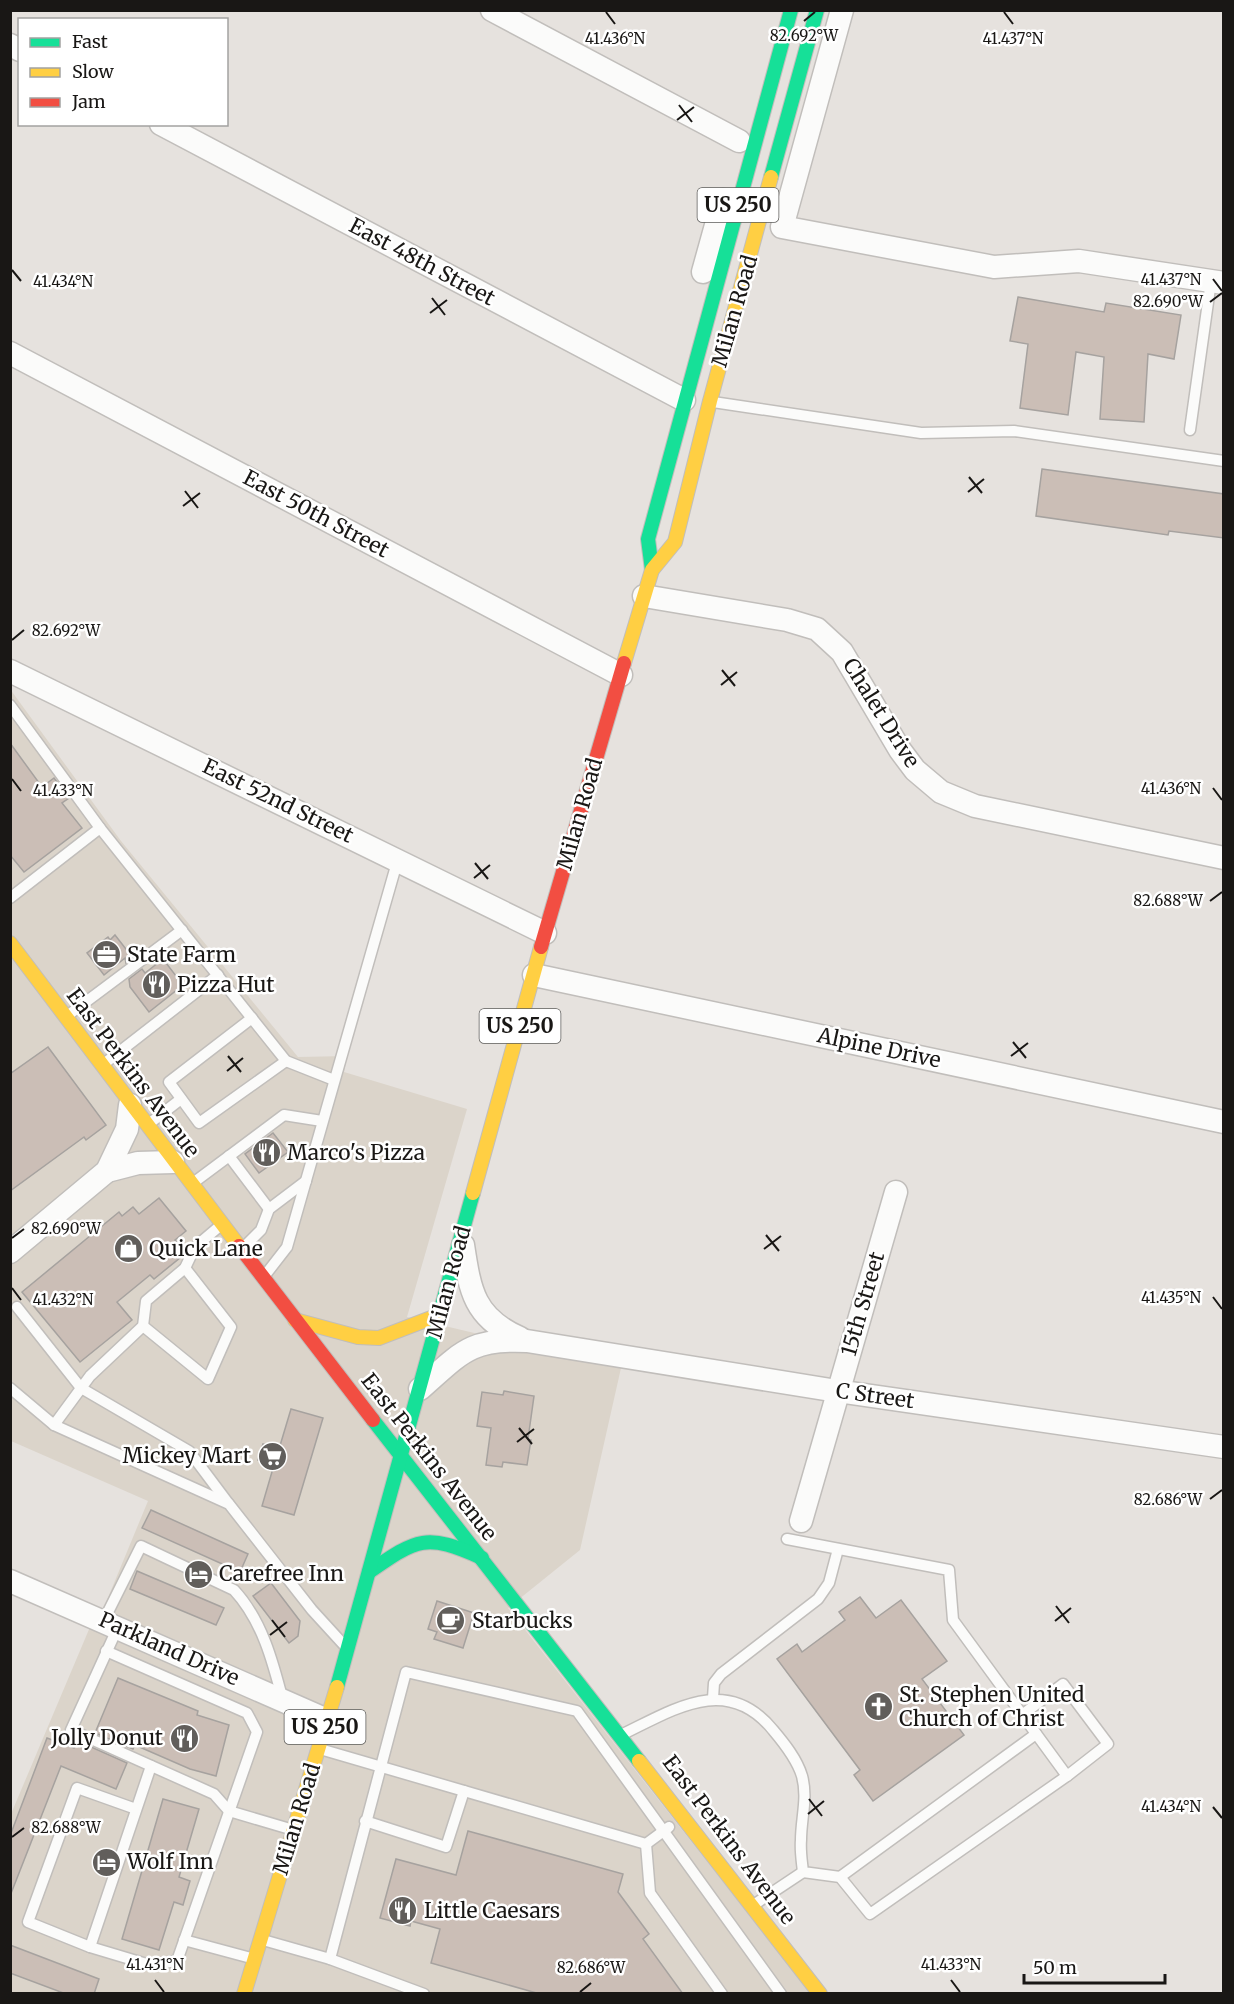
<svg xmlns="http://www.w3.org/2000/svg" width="1234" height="2004" font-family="Merriweather,serif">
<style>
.built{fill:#dbd4ca}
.building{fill:#cbbeb6;stroke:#a6a29f;stroke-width:1.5}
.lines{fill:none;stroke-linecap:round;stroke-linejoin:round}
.lane-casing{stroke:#c1bebb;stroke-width:13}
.street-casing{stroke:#c1bebb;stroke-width:25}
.fast-casing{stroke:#c1bebb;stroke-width:16}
.slow-casing{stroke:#c1bebb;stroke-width:16}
.jam-casing{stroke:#c1bebb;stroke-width:16}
.lane{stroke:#fbfbfa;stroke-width:10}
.street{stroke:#fbfbfa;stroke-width:22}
.fast{stroke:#16e098;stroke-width:14}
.slow{stroke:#ffcf43;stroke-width:14}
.jam{stroke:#f24e42;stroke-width:14}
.ticks{fill:none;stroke:#191715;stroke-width:2}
.labels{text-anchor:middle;stroke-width:5;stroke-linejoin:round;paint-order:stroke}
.shield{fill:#fff;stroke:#5e5d5b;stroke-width:1.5}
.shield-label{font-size:20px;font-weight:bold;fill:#191715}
.street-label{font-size:21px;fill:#191715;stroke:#fff}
.poi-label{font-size:21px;fill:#191715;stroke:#fff;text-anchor:start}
.ticks-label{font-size:15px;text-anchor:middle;fill:#191715;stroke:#fff;stroke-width:5;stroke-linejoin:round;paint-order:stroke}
</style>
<rect width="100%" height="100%" fill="#e6e2de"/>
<path class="built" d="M10 689 121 841 298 1057 347 1056 344 1072 467 1109 407 1317 621 1368 580 1550 508 1608 810 1993H11V1814L90 1627 95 1629 148 1501 11 1441Z"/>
<g class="building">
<path d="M1018 297 1104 312 1106 303 1181 315 1174 359 1148 354 1144 422 1100 419 1104 357 1076 352 1068 415 1020 408 1028 344 1010 341Z"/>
<path d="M1042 469 1224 494V538L1169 531 1168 535 1036 516Z"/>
<path d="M10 743 42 787 54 778 69 798 62 803 82 828 24 872 10 855Z"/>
<path d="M115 935 133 958 126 963 125 958 104 975 87 953 108 937 110 940Z"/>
<path d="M163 959 183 985 149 1012 130 987 129 979 142 969 145 973Z"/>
<path d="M48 1047 106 1125 86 1140 84 1137 10 1191V1074Z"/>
<path d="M273 1133 288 1152 259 1173 245 1154Z"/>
<path d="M159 1198 186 1231 175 1240 182 1248 181 1257 154 1279 150 1275 117 1302 132 1320 80 1362 22 1292 119 1212 122 1216 133 1207 139 1214Z"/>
<path d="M504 1391 534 1396 528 1439 531 1440 527 1465 503 1462 502 1467 486 1465 491 1428 477 1426 482 1392 503 1395Z"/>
<path d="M291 1409 323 1418 294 1515 262 1506 274 1465 258 1460 263 1444 279 1449Z"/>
<path d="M151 1510 248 1554 240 1572 142 1528Z"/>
<path d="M137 1571 224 1608 216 1625 130 1589Z"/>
<path d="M271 1583 300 1621 298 1636 289 1643 253 1596Z"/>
<path d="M860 1597 876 1618 901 1600 947 1661 922 1679 964 1735 873 1801 854 1775 860 1770 777 1659 797 1644 802 1652 845 1620 839 1612Z"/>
<path d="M437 1601 474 1613 463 1648 434 1639 437 1632 428 1629Z"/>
<path d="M118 1678 198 1711 197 1715 229 1725 216 1776 190 1769 135 1745 133 1749 95 1733Z"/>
<path d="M47 1738 74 1748 75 1744 88 1750 89 1746 127 1763 116 1789 61 1766 10 1896V1836Z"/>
<path d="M163 1799 199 1809 179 1877 190 1881 183 1905 174 1902 159 1950 122 1939Z"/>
<path d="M468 1831 623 1874 618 1892 649 1934 643 1939 683 1994H540L431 1963 440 1929 411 1921 410 1926 380 1918 396 1859 456 1875Z"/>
<path d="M10 1945 99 1979 94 1994H66L10 1973Z"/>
</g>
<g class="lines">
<defs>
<g id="lane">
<path d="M713 402 921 433 1014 431 1224 461"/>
<path d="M1190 430 1211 281"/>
<path d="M10 705 100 828 10 898"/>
<path d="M100 828 286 1061 334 1080"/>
<path d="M67 1016 182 930"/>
<path d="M252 1018 169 1082 199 1123 286 1061"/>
<path d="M105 1063 218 975"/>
<path d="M150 1123 181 1099"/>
<path d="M229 1156 269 1209"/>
<path d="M193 1183 284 1115 322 1121"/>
<path d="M243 1248 261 1230 269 1209 306 1181"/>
<path d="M266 1274 287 1247 398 859"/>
<path d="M17 1307 81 1388 189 1451 228 1503"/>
<path d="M143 1326 208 1379 231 1327 185 1268"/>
<path d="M10 1388 54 1425 229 1504 312 1610 344 1645"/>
<path d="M54 1425 90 1376 143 1326 146 1301 185 1268 195 1247 221 1225"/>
<path d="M104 1620 141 1546 234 1590C262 1620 273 1662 283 1701"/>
<path d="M118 1627 71 1730 214 1794 229 1811 290 1829"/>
<path d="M106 1651 247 1713 257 1732 177 1961 150 1965 90 1947 151 1766"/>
<path d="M713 1698 714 1683 721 1674 818 1599 829 1583 838 1549"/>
<path d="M1022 1715 1063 1684 1108 1744 1067 1776"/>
<path d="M621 1735C673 1710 727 1673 773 1730 784 1743 797 1759 802 1776 808 1798 801 1818 801 1840 800 1851 802 1862 803 1872L840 1877 870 1914 1067 1776 953 1620 949 1570 787 1539"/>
<path d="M320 1749 646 1844 669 1827"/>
<path d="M365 1821 446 1847 464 1791"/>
<path d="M646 1844 650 1893 722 1994"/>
<path d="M840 1877 1036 1734"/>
<path d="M755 1904 803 1872"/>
<path d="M184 1940 251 1958"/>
<path d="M263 1940 330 1959 406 1672 577 1711 781 1994"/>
<path d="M90 1947 28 1922 77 1788 136 1809"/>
<path d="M330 1959 424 1994"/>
</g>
<g id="street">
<path d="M492 10 739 141"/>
<path d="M842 10 782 227 994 267 1079 261 1224 283"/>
<path d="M10 45 20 50"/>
<path d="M161 124 684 400"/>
<path d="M703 272 723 200"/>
<path d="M10 353 621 675"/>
<path d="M644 596 787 620 817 629 842 652 900 750 915 770 941 792 975 806 1224 858"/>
<path d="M10 671 545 933"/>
<path d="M534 975 1224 1122"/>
<path d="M107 1171 138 1163 173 1162"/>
<path d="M463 1245C470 1291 474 1318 520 1338"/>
<path d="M10 1252 107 1171 127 1129 130 1105"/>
<path d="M420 1389C461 1353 470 1338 527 1341L837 1391 1224 1447"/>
<path d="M801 1521 896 1192"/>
<path d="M10 1581 327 1720"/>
</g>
<g id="fast">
<path d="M771 177 817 10"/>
<path d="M652 570 648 539 791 10"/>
<path d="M373 1420 639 1761"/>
<path d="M369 1572C418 1538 426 1533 482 1558"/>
<path d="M337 1687 473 1193"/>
</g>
<g id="slow">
<path d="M624 663 652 570 675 542 710 401 771 177"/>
<path d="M10 943 239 1246"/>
<path d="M473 1193 541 947"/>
<path d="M295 1320 358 1337 379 1338 439 1315"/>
<path d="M639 1761 820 1994"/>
<path d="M244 1994 337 1687"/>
</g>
<g id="jam">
<path d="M541 947 624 663"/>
<path d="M239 1246 373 1420"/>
</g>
</defs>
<use href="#lane" class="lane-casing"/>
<use href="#street" class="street-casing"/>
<use href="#fast" class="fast-casing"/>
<use href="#slow" class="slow-casing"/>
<use href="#jam" class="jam-casing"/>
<use href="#lane" class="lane"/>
<use href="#street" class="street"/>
<use href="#fast" class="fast"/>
<use href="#slow" class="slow"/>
<use href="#jam" class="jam"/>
</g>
<path class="ticks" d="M606 12 615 24M1004 12 1013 24M804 21 815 12M679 105 692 122M677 120 694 107M12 270 21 281M1213 279 1222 291M432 298 445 315M1210 302 1222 293M430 313 447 300M969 477 982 493M185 491 198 508M968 492 984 479M183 506 200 493M12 640 24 630M722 670 735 686M721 685 737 672M12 779 21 791M1213 788 1222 800M475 863 488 879M474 878 490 865M1210 901 1222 892M1013 1042 1026 1058M228 1056 241 1072M1011 1056 1028 1043M227 1071 243 1058M766 1235 779 1251M12 1238 24 1229M764 1249 781 1236M12 1288 21 1300M1213 1297 1222 1309M519 1428 532 1444M517 1442 534 1429M1210 1499 1222 1490M1056 1606 1069 1623M272 1620 285 1637M1055 1621 1071 1608M270 1635 287 1622M809 1799 822 1816M1213 1807 1222 1818M808 1814 824 1801M12 1837 24 1828M155 1980 164 1992M951 1980 960 1992M580 1992 591 1983"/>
<defs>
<symbol id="office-disc" viewBox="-11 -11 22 22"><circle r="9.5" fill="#615e5b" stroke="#fff"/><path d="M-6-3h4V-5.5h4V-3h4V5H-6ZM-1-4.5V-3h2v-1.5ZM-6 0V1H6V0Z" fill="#fff"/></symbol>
<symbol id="restaurant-disc" viewBox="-11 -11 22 22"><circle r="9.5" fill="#615e5b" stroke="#fff"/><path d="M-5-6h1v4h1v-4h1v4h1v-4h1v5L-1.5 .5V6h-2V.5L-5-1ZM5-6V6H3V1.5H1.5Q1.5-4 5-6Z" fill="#fff"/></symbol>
<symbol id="shop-disc" viewBox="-11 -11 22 22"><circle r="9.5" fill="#615e5b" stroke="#fff"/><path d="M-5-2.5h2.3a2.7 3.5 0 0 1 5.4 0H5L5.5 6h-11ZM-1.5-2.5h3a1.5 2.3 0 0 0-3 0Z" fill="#fff"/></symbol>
<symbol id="supermarket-disc" viewBox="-11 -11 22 22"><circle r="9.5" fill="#615e5b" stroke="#fff"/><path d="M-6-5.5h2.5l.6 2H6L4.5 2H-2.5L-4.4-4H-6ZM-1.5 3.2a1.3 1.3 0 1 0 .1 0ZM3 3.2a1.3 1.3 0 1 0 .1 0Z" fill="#fff"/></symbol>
<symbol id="hotel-disc" viewBox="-11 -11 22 22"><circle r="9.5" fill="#615e5b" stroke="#fff"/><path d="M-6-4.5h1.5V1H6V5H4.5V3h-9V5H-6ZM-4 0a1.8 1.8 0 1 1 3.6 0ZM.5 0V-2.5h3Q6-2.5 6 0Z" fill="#fff"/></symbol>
<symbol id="cafe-disc" viewBox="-11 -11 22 22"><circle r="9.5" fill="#615e5b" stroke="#fff"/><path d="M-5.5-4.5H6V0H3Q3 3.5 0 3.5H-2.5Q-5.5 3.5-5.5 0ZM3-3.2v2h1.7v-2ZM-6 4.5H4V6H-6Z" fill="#fff"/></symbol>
<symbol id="church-disc" viewBox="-11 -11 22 22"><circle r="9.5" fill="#615e5b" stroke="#fff"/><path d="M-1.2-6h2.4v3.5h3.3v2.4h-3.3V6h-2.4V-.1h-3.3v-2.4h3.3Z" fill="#fff"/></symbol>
</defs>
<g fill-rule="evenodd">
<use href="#office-disc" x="90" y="938" width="33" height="33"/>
<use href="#restaurant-disc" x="140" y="968" width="33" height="33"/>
<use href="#restaurant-disc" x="250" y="1136" width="33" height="33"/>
<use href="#shop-disc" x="112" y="1232" width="33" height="33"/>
<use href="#supermarket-disc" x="256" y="1440" width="33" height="33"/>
<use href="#hotel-disc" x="182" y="1558" width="33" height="33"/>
<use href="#cafe-disc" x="434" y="1604" width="33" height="33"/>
<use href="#church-disc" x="862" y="1690" width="33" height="33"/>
<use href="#restaurant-disc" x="168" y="1722" width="33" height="33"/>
<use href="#hotel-disc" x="90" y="1846" width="33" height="33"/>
<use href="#restaurant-disc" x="386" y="1894" width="33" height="33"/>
</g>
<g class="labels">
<g class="shield">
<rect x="697.5" y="188" width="81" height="34" rx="4.5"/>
<rect x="479.5" y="1009" width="81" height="34" rx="4.5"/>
<rect x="284.5" y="1710" width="81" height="34" rx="4.5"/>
</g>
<g class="shield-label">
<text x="738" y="212">US 250</text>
<text x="520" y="1033">US 250</text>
<text x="325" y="1734">US 250</text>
</g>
<g class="street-label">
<text transform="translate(422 262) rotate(28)" y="7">East 48th Street</text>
<text transform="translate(735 311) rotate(-74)" y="7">Milan Road</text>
<text transform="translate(316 514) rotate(28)" y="7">East 50th Street</text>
<text transform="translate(881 713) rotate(58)" y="7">Chalet Drive</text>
<text transform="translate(278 801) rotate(26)" y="7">East 52nd Street</text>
<text transform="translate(580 814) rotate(-74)" y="7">Milan Road</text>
<text transform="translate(879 1048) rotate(12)" y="7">Alpine Drive</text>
<text transform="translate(133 1073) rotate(53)" y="7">East Perkins Avenue</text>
<text transform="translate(449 1282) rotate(-75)" y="7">Milan Road</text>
<text transform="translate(863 1304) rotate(-74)" y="7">15th Street</text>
<text transform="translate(875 1396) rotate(8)" y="7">C Street</text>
<text transform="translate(429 1457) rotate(52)" y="7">East Perkins Avenue</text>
<text transform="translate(169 1649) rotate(24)" y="7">Parkland Drive</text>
<text transform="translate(297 1819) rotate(-73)" y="7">Milan Road</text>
<text transform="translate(729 1840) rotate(53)" y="7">East Perkins Avenue</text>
</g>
<g class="poi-label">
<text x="127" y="962">State Farm</text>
<text x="177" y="992">Pizza Hut</text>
<text x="287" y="1160">Marco's Pizza</text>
<text x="149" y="1256">Quick Lane</text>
<text x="251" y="1463" text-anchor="end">Mickey Mart</text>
<text x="219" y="1581">Carefree Inn</text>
<text x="472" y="1628">Starbucks</text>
<text x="899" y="1702">St. Stephen United<tspan x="899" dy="24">Church of Christ</tspan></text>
<text x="163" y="1745" text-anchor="end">Jolly Donut</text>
<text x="127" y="1869">Wolf Inn</text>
<text x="424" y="1918">Little Caesars</text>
</g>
</g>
<g class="ticks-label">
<text x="804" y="41">82.692°W</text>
<text x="1013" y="44">41.437°N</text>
<text x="615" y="44">41.436°N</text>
<text x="1171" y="285">41.437°N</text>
<text x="63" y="287">41.434°N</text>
<text x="1168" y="307">82.690°W</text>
<text x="66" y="636">82.692°W</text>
<text x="1171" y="794">41.436°N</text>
<text x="63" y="796">41.433°N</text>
<text x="1168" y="906">82.688°W</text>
<text x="66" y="1234">82.690°W</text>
<text x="1171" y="1303">41.435°N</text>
<text x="63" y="1305">41.432°N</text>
<text x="1168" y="1505">82.686°W</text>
<text x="1171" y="1812">41.434°N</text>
<text x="66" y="1833">82.688°W</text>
<text x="155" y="1970">41.431°N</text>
<text x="951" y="1970">41.433°N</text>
<text x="591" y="1973">82.686°W</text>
</g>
<rect width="1234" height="2004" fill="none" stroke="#191715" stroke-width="24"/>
<rect x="18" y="18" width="210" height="108" fill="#ffffff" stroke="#a3a2a1" stroke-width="1.5"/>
<rect x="30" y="38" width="30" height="9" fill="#16e098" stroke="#a3a2a1" stroke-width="1.5"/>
<text x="72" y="48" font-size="18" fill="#191715">Fast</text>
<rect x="30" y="68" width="30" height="9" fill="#ffcf43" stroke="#a3a2a1" stroke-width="1.5"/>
<text x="72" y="78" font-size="18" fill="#191715">Slow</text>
<rect x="30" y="98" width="30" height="9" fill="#f24e42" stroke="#a3a2a1" stroke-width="1.5"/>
<text x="72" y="108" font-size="18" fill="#191715">Jam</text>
<path d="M1024 1974v9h141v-9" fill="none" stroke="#191715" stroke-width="3"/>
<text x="1033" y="1974" font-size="18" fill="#191715" stroke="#ffffff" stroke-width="4.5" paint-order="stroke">50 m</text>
</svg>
